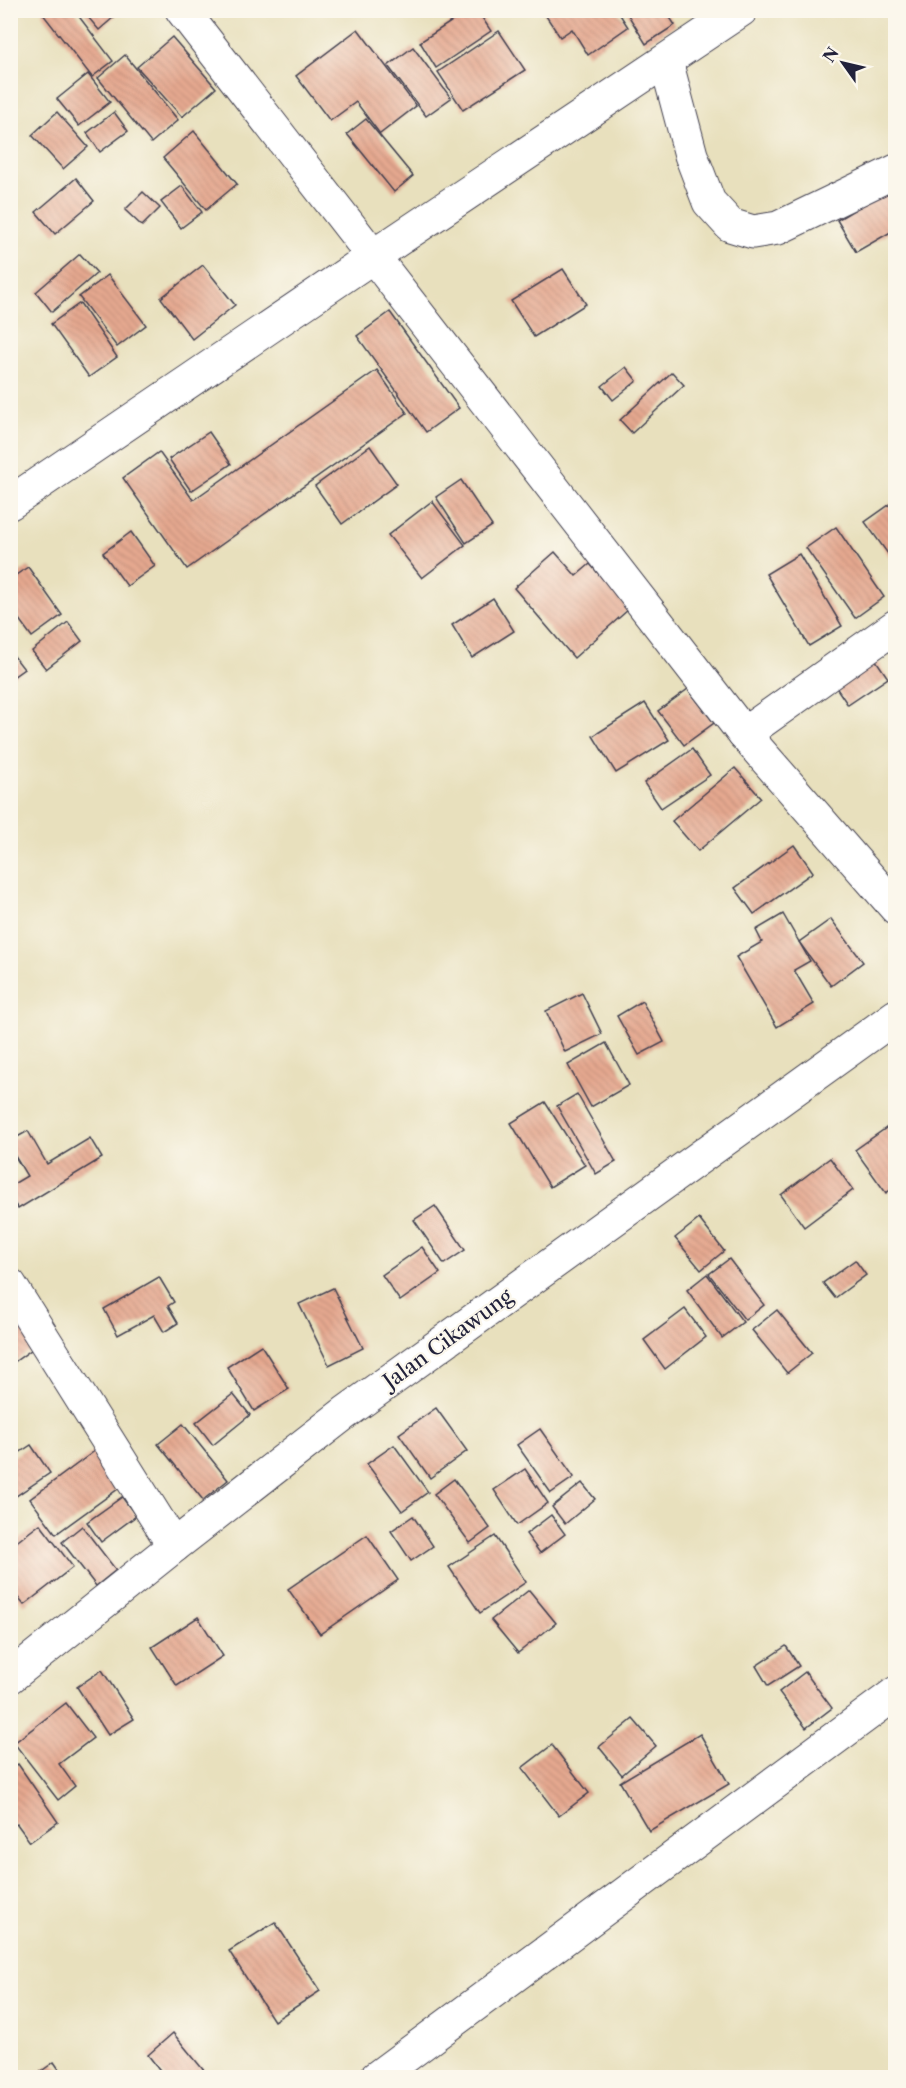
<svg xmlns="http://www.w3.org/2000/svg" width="906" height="2088" font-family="'Libre Caslon Text',serif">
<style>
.building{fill:url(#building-back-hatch)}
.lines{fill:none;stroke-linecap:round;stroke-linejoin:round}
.street-casing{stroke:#403e4e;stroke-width:35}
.street{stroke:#fff;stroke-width:33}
.labels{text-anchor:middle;stroke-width:4.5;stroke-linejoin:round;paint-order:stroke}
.street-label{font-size:21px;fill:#22223b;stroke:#fbf7ec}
</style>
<defs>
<pattern id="building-back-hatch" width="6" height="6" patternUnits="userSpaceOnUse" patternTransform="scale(1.5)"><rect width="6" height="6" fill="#e5a88f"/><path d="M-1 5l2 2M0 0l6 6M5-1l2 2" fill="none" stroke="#c4907c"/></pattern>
</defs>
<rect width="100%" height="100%" fill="#fbf7ec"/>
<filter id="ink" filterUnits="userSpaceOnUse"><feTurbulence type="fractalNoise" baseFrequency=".0167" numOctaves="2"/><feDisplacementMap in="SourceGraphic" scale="12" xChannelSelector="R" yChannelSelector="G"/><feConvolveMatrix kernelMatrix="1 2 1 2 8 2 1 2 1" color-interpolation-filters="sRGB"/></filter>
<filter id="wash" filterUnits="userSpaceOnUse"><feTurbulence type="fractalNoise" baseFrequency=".008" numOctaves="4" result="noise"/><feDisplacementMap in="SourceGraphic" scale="24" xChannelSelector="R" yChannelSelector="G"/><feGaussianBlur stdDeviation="1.35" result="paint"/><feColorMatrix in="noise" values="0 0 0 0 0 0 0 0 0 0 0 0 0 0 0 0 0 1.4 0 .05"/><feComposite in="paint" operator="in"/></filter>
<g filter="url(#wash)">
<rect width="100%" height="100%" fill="#e8e0bd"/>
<g id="blocks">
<g class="building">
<path d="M46 10H74L113 61 92 77 42 13Z"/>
<path d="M82 10H122L99 30Z"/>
<path d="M469 10H477L491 31 436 68 420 42Z"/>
<path d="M542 10H617L628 27 588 55 572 29 560 37Z"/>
<path d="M625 10H665L675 25 646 44Z"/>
<path d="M358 29 416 106 380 134 356 102 330 121 296 76Z"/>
<path d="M499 31 525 70 463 110 438 72Z"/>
<path d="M172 37 216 88 182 117 137 67Z"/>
<path d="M413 47 451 98 426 116 388 66Z"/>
<path d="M125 55 178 120 151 143 98 78Z"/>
<path d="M88 74 110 102 79 126 57 99Z"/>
<path d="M57 112 88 147 63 169 32 135Z"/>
<path d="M114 112 128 131 100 152 87 133Z"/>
<path d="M366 119 413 176 394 192 347 134Z"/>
<path d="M194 131 237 184 206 210 163 158Z"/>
<path d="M76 178 94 201 55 234 36 212Z"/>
<path d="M896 185V229L856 252 837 220Z"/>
<path d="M182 186 202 212 181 228 161 202Z"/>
<path d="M143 192 160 208 142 226 125 210Z"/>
<path d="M80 254 97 273 52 312 36 292Z"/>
<path d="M203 265 235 305 192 339 161 298Z"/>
<path d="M563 269 586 304 534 337 511 301Z"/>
<path d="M108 275 146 325 117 347 79 297Z"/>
<path d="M80 303 117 357 89 377 51 324Z"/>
<path d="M390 312 459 408 426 432 357 336Z"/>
<path d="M626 367 637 381 613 400 602 386Z"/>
<path d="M377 370 407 413 187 569 123 478 159 452 193 500Z"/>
<path d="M672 372 684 385 632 433 620 420Z"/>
<path d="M209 432 231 464 191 491 169 459Z"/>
<path d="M370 446 397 484 342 524 315 486Z"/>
<path d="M461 480 492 526 466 543 436 497Z"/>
<path d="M896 500V565L865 522Z"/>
<path d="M432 501 465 545 422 578 388 535Z"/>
<path d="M836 527 884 597 855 618 806 548Z"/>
<path d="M131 532 155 566 127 586 103 553Z"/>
<path d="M555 552 576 576 590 564 629 609 574 658 514 588Z"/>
<path d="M799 554 842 626 809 646 766 574Z"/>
<path d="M28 567 62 615 32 637 10 607V579Z"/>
<path d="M493 598 514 631 472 658 452 625Z"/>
<path d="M68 622 82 641 46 669 32 651Z"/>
<path d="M10 651 24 669 10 679Z"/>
<path d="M871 653 888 678 848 705 831 680Z"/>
<path d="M688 689 714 723 684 745 658 711Z"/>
<path d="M645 703 669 740 616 773 593 736Z"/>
<path d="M692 749 710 775 661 808 644 783Z"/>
<path d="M735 768 761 798 698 851 672 821Z"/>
<path d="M794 845 813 872 754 914 735 888Z"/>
<path d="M783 914 810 961 794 970 814 1004 777 1027 736 957 762 942 756 930Z"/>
<path d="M831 919 863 962 831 986 799 942Z"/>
<path d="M582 993 602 1034 565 1052 546 1011Z"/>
<path d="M642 1001 664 1042 639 1055 617 1016Z"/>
<path d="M606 1043 629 1085 591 1107 568 1065Z"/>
<path d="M577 1094 616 1162 596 1174 557 1106Z"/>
<path d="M545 1102 585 1165 550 1187 511 1123Z"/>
<path d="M889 1126 896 1134V1186L886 1193 855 1150Z"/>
<path d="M28 1131 47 1164 90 1138 102 1158 18 1209 10 1197V1186L27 1176 10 1148V1141Z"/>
<path d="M830 1158 853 1190 804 1227 781 1195Z"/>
<path d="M435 1206 465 1250 444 1264 414 1220Z"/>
<path d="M699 1219 724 1251 701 1270 675 1238Z"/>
<path d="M422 1247 440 1273 400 1301 382 1275Z"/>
<path d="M729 1259 764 1305 745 1320 709 1274Z"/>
<path d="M855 1260 866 1275 835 1298 823 1283Z"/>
<path d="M707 1274 743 1322 722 1338 687 1290Z"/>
<path d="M159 1277 174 1302 168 1306 178 1323 164 1332 154 1315 118 1335 104 1309Z"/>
<path d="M333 1288 363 1348 329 1365 299 1304Z"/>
<path d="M685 1309 706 1337 665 1369 644 1340Z"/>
<path d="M777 1310 812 1353 787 1373 752 1330Z"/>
<path d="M14 1318 35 1347 10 1365V1320Z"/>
<path d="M261 1345 289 1389 254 1411 227 1367Z"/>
<path d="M233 1394 250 1415 213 1445 196 1423Z"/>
<path d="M436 1408 467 1451 430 1478 399 1434Z"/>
<path d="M183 1424 228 1480 203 1500 158 1444Z"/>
<path d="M540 1429 574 1477 551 1493 517 1445Z"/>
<path d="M31 1445 50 1473 10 1500V1459Z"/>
<path d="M394 1445 428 1492 402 1511 367 1464Z"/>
<path d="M96 1450 122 1486 56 1534 30 1499Z"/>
<path d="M525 1469 548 1503 517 1525 494 1490Z"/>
<path d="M454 1479 490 1528 470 1543 434 1494Z"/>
<path d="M582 1483 595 1499 565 1524 552 1507Z"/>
<path d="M122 1497 136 1516 101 1542 87 1522Z"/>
<path d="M551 1515 565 1534 540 1553 526 1534Z"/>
<path d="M413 1516 433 1546 411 1561 391 1531Z"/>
<path d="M40 1524 73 1567 24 1605 10 1588V1547Z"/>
<path d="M82 1526 116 1570 96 1586 62 1542Z"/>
<path d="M367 1535 398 1580 320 1634 288 1589Z"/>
<path d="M495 1536 526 1582 480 1613 449 1567Z"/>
<path d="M529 1590 556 1623 518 1653 491 1620Z"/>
<path d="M198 1617 223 1656 177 1686 152 1647Z"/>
<path d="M786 1646 799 1666 768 1686 756 1666Z"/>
<path d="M102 1670 134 1719 108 1735 77 1687Z"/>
<path d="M805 1672 832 1708 806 1728 779 1692Z"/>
<path d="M66 1703 93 1738 59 1764 75 1786 58 1800 14 1743Z"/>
<path d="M633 1719 656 1746 622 1775 599 1747Z"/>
<path d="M700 1734 729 1784 649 1831 620 1782Z"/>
<path d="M552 1745 589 1793 559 1816 522 1768Z"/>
<path d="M18 1764 58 1822 30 1842 17 1824 10 1828V1769Z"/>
<path d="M275 1922 320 1991 274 2021 229 1951Z"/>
<path d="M173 2033 210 2078H166L148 2055Z"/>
<path d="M54 2062 65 2078H32Z"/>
</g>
</g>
</g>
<g filter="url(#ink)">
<use href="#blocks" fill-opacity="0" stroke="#403e4e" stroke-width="1.5"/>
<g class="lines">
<defs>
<g id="street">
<path d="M182 10 744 734 896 908"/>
<path d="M666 61 691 155 709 202 730 225 753 232 778 228 896 171"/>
<path d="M10 503 372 257 741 10"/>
<path d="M744 734 896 626"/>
<path d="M10 1285 174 1546"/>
<path d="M10 1677 174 1546 345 1413 896 1016"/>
<path d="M376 2078 896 1693"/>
</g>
</defs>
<use href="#street" class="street-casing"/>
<use href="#street" class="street"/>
</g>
</g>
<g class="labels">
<g class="street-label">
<text transform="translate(448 1339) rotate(-36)" y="7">Jalan Cikawung</text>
</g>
</g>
<rect width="906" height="2088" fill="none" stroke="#fbf7ec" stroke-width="36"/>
<g transform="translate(843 63) rotate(304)" stroke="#fbf7ec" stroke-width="4.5" paint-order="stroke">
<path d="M0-4.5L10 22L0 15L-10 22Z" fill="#22223b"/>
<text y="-9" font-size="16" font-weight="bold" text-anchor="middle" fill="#22223b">N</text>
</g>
</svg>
